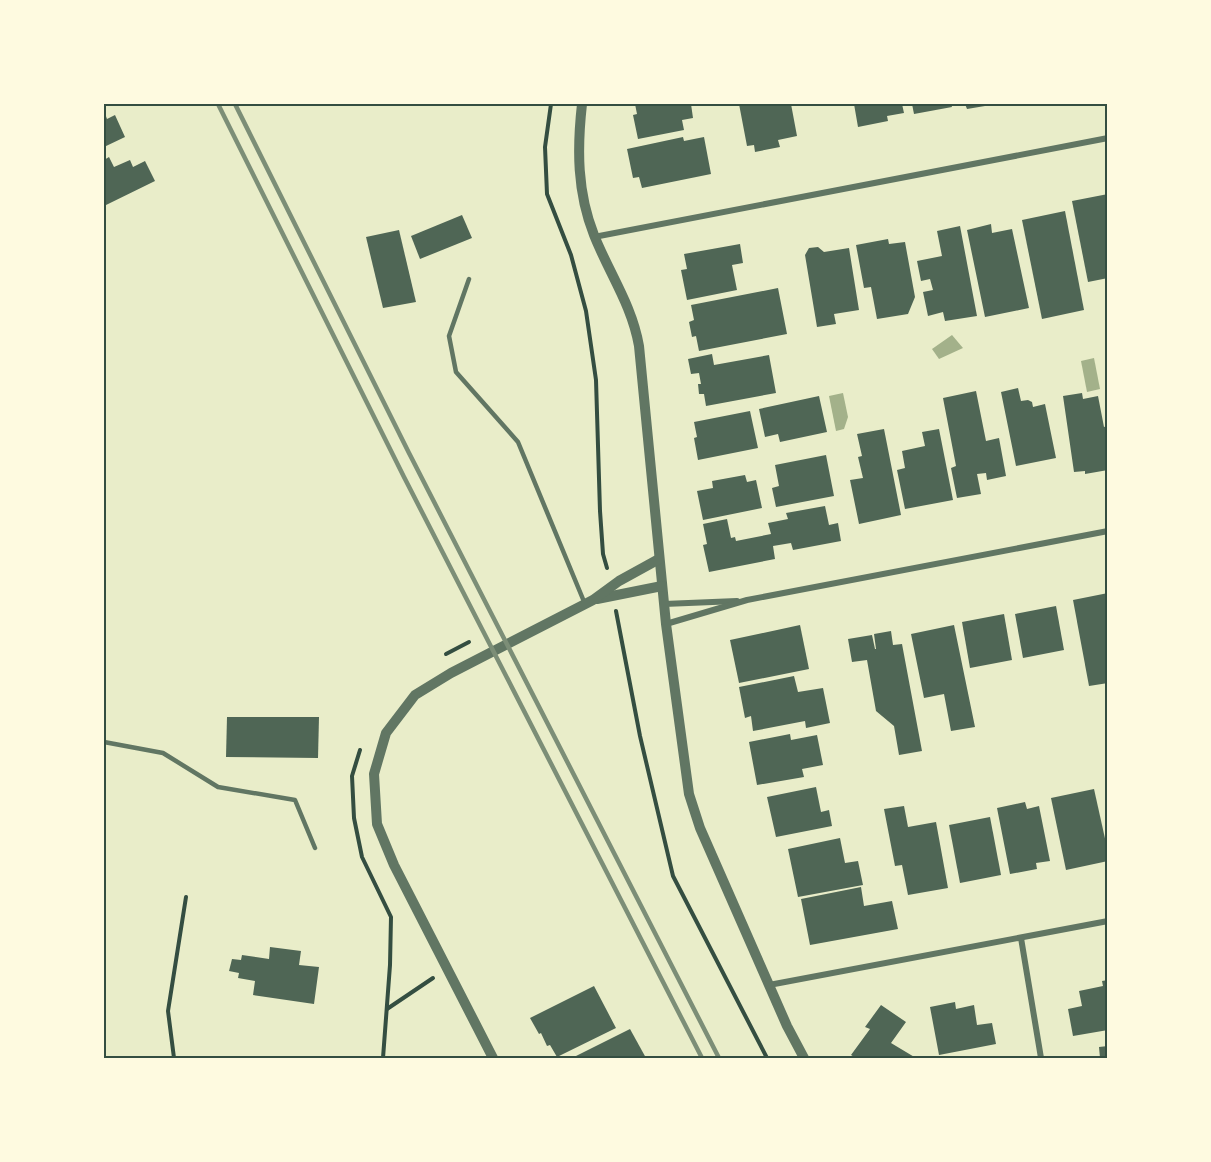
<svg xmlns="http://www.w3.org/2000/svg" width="1211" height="1162" font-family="'Space Grotesk',sans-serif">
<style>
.water{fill:#a3b18a}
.building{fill:#4f6655}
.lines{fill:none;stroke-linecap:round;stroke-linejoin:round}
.path{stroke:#344e41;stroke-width:4}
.service{stroke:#617663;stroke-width:4.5}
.minor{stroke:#617663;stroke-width:6}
.tertiary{stroke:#617663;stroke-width:10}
.rail{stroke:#7c8e77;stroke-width:4.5}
.neatline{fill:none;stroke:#344e41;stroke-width:2}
</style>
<rect width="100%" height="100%" fill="#e9edc9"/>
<g class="water">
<path d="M952 335 963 348 939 359 932 349Z"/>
<path d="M1094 358 1100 389 1087 392 1081 361Z"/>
<path d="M843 393 848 417 844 429 836 431 829 396Z"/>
</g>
<g class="building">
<path d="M635 104H691L693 118 682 120 684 130 638 139 633 115 637 114Z"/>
<path d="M739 104H791L797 136 778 140 780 147 755 152 754 145 747 146Z"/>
<path d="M854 104H902L904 113 887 116 888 121 858 127Z"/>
<path d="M912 104H951L952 107 914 114Z"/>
<path d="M965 104H991V105L967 109Z"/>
<path d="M104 111 107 119 115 115 125 137 104 147Z"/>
<path d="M683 137 684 141 704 137 711 174 642 188 639 177 633 178 627 149Z"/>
<path d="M109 157 114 167 130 160 133 167 145 161 155 181 104 206V160Z"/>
<path d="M1108 194V278L1088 282 1072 201Z"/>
<path d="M1065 211 1084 310 1042 319 1022 220Z"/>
<path d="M462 215 472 238 420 259 411 236Z"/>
<path d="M991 224 992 233 1012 229 1029 308 985 317 967 230Z"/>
<path d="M960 226 977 316 945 321 943 312 928 316 923 292 933 290 930 279 921 281 917 261 942 256 937 231Z"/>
<path d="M399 230 416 302 383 308 366 237Z"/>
<path d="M888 239 889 244 905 242 915 297 908 314 877 319 871 287 864 288 856 245Z"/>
<path d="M740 244 743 263 732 265 737 290 687 300 681 270 687 269 684 254Z"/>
<path d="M818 247 824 252 849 248 859 310 834 314 836 324 817 327 805 255 809 248Z"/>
<path d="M778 288 787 334 699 351 696 336 692 337 689 322 694 320 691 305Z"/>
<path d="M712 354 714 365 769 355 776 393 706 406 704 394H699L698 384H701L699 373 691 374 688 359Z"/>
<path d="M1018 388 1021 401 1028 400 1032 402 1033 407 1045 404 1056 458 1016 466 1001 392Z"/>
<path d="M976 391 986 441 999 438 1006 476 987 480 986 473 977 474 981 494 957 498 951 468 956 466 943 398Z"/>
<path d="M1082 393 1083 399 1098 396 1104 427 1107 426 1108 430V470L1085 474V471L1074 472 1063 396Z"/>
<path d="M819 396 827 432 780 442 778 434 765 437 759 409Z"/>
<path d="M750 411 758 448 698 460 694 438 697 437 694 422Z"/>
<path d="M884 429 901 515 859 524 850 480 863 478 858 457 862 456 857 434Z"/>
<path d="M939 429 953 500 905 509 897 470 905 468 902 451 925 446 922 432Z"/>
<path d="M826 455 834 496 776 507 772 488 779 486 775 465Z"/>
<path d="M745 475 747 482 756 480 762 508 703 520 697 491 713 488 712 481Z"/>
<path d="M825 506 829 525 838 523 841 541 793 550 791 543 773 546 775 559 709 572 703 545 707 544 703 524 727 519 731 538 735 537 736 541 771 534 768 523 788 519 786 513Z"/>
<path d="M1108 593V683L1089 686 1073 600Z"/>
<path d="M1056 606 1064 650 1023 658 1015 614Z"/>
<path d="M1004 614 1012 660 970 668 962 622Z"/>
<path d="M800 625 809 669 739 683 730 640Z"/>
<path d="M954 625 975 727 951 731 944 694 924 698 911 634Z"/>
<path d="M891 631 893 645 902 644 922 751 899 755 894 726 876 711 867 660 852 662 848 639 872 635 875 649H876L874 634Z"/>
<path d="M794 676 798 692 823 688 830 723 806 728 805 721 753 731 751 716 745 718 739 687Z"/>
<path d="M227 717H319L318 758 226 757Z"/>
<path d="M790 734 791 740 817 735 823 765 802 769 804 777 757 785 749 742Z"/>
<path d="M816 787 821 812 829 810 832 826 776 837 767 797Z"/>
<path d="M1094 789 1108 852V861L1066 870 1051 798Z"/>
<path d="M1025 802 1027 809 1039 806 1050 861 1036 863 1037 869 1010 874 997 808Z"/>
<path d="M904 806 908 827 936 822 948 888 908 895 902 865 895 866 884 809Z"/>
<path d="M990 817 1001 875 960 883 949 825Z"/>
<path d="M840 838 845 863 858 861 863 885 798 897 788 849Z"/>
<path d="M861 887 864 906 892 901 898 929 810 945 801 899Z"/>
<path d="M270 947 301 951 299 965 319 967 314 1004 253 995 255 981 238 978 239 973 229 971 232 959 241 960 242 955 269 959Z"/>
<path d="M1108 980V1030L1073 1036 1068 1009 1082 1006 1079 991 1103 986 1102 981Z"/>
<path d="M594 986 616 1028 557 1057 550 1045 547 1046 541 1033 539 1034 530 1018Z"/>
<path d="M955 1002 956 1009 974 1005 977 1025 992 1023 996 1044 939 1055 930 1007Z"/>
<path d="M881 1005 906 1022 891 1043 916 1058H856L851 1055 870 1029 865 1027Z"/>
<path d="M630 1029 646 1058H572Z"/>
<path d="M1108 1046V1058H1100L1099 1047Z"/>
</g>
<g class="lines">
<g class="path">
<path d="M551 104 545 147 547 194 571 255 586 311 596 380 600 511 603 554 607 568"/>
<path d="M616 611 640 736 673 876 767 1058"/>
<path d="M446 654 469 642"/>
<path d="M360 750 352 776 354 818 362 857 391 917 390 965 383 1058"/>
<path d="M387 1009 433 978"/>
<path d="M174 1058 168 1011 186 897"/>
</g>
<g class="service">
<path d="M469 279 449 336 456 372 518 442 585 604"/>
<path d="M104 742 163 753 218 787 295 800 315 848"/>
</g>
<g class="minor">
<path d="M594 237 1108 138"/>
<path d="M664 604 737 601"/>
<path d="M666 624 747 600 1108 531"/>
<path d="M1021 938 1041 1058"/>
<path d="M769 985 1108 921"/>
</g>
<g class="tertiary">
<path d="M582 104C577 149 577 192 594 235 609 273 632 305 639 346L666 624 689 794 700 828 787 1026 804 1058"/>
<path d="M597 599 662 586"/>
<path d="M493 1058 394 865 377 824 374 774 386 733 415 695 451 673 593 600 619 581 659 559"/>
</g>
<g class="rail">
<path d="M218 104 404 477 702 1058"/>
<path d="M235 104 409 453 719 1058"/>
</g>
</g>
<rect width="1211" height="1162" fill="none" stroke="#fefae0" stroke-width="210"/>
<rect x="105" y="105" width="1001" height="952" class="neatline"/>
</svg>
